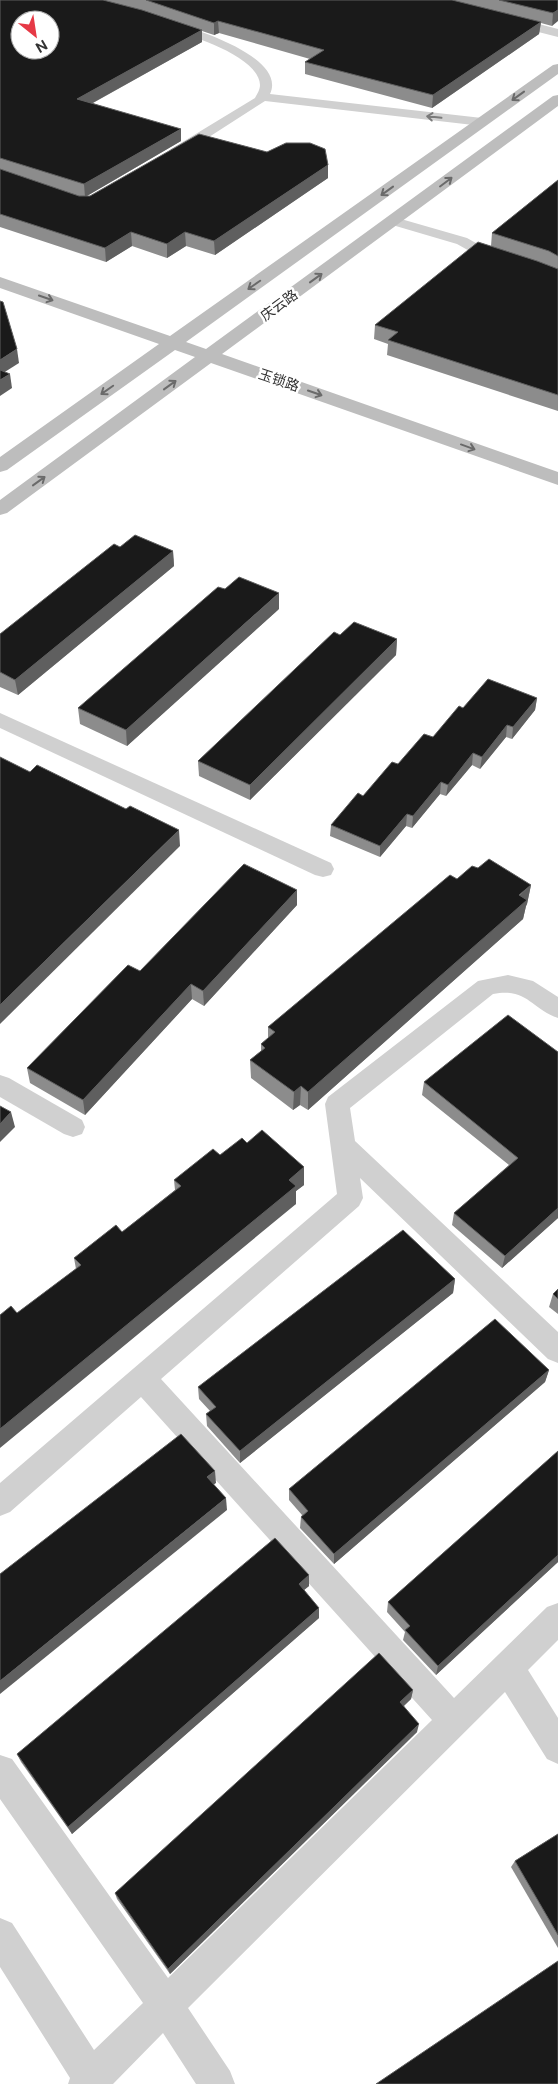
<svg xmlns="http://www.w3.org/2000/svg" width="558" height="2084" font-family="'Public Sans','Noto Sans SC',sans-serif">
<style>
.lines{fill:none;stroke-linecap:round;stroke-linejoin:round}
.lane{fill:#d0d0d0;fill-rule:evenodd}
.street{fill:#d0d0d0;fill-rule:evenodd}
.secondary{fill:#bdbdbd;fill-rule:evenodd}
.wall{fill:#8c8c8c}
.shaded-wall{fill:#5f5f5f}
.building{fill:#1a1a1a;stroke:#5f5f5f;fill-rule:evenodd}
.oneway{stroke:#6a6a6a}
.oneway2{stroke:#7a7a7a}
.labels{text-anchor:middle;stroke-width:5;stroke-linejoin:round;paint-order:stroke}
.far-street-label{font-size:14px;fill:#333;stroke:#fff}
</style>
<rect width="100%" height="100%" fill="#fff"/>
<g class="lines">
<g class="lane">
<path d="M172 23C197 29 287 58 270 94L482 118 488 122 482 126 265 101 181 155H171L169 152 171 149 255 98C257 94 260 90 260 85 259 56 191 36 168 28L166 26Z"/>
<path d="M394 217 467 238 483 247 546 267 558 274V284L536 273 473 253 457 244 389 224 387 221Z"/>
<path d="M0 713 331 863 334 869 331 875 323 877 315 875 0 728Z"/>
<path d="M508 975 533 981 558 997V1018C531 1009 527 987 493 994L350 1108 355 1141 558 1332V1363L548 1359 360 1178 363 1198 359 1206 161 1379 454 1698 547 1607 558 1603V1640L528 1670 558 1718V1764L547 1759 505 1692 188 2008 230 2071 235 2084H196L163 2033 113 2084H68L70 2078 0 1967V1918L12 1923 94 2050 143 2003 0 1799V1755L12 1759 168 1978 432 1720 141 1397 10 1512 0 1516V1483L337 1194 325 1104 328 1097 478 981Z"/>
<path d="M0 1075 9 1078 82 1120 85 1127 82 1134 73 1137 64 1134 0 1097Z"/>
</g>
<path class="street" d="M504 15 558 29V37L499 22 497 19Z"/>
<path class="secondary" d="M558 64V74L186 342 206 349 553 96 558 95V106L222 354 558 472V485L211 363 7 513 0 515V500L195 357 175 350 7 470 0 472V457L159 344 0 288V277L170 336 553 65Z"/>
</g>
<g class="wall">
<path d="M0 0H558L552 26 541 23 539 34 432 108 305 74V62L310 59 219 33 214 35 202 31V42L93 103 181 141 87 196H90L267 152 328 165V178L215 255 186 246 167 258 132 246 106 262 0 227Z"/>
<path d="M558 180V411L387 355 388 344 374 339 375 325 491 246 492 233Z"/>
<path d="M173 551 174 566 18 695 0 687V634Z"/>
<path d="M279 609 127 746 80 724 78 708Z"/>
<path d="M340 635 397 639 396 655 250 800 199 776 198 761Z"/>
<path d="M537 698 535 710 512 739 506 737 480 769 472 765 446 796 440 794 412 828 406 826 380 857 330 836 331 825 398 764 433 737 463 708Z"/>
<path d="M478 868 531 885 527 904 526 906 523 919 308 1110 300 1105 293 1110 251 1078 250 1060 261 1051V1044L268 1038V1027L457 879Z"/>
<path d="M297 890V905L204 1006 192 999 85 1115 30 1083 27 1068 140 971Z"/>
<path d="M558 1052V1218L502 1268 452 1225 454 1213 509 1165 422 1095 424 1082Z"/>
<path d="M247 1143 304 1167V1185L296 1191V1204L17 1313 76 1269 74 1258 122 1232 175 1190 174 1180 220 1155Z"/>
<path d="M455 1279 453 1293 240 1463 207 1426 206 1414 210 1411 199 1399 198 1387Z"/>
<path d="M558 1289V1314L549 1307 553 1294Z"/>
<path d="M549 1370 545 1382 334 1564 300 1528 301 1517 302 1515 289 1500V1489Z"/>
<path d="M558 1451V1562L436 1675 403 1640 405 1632 387 1612 388 1602Z"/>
<path d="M309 1575V1586L304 1590 319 1618 72 1834 21 1762 17 1754Z"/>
<path d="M413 1690 411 1699 404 1706 417 1732 170 1974 117 1899 115 1893Z"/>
<path d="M558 1834V1948L511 1867 515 1861Z"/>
</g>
<g class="shaded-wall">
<path d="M558 10V21L552 26 553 13Z"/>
<path d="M218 21 219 33 214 35V23Z"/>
<path d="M541 22 539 34 432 108 433 95Z"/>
<path d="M202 30V42L78 111 77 99Z"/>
<path d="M181 129V141L85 197 84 184Z"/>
<path d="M328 165V178L215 255 214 241Z"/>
<path d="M131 232 132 246 106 262 105 248Z"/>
<path d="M185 232 186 246 167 258V244Z"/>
<path d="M17 349 19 363 0 375V360Z"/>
<path d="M10 374 12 388 0 396V380Z"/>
<path d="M173 551 174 566 18 695 15 680Z"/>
<path d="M279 593V609L127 746 126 730Z"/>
<path d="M397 639 396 655 250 800V785Z"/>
<path d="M537 698 535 710 512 739 513 727Z"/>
<path d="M507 725 506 737 480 769 482 757Z"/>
<path d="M473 753 472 765 446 796 448 785Z"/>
<path d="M441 782 440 794 412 828 413 816Z"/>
<path d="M407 814 406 826 380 857V846Z"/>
<path d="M179 830 180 846 0 1024V1005Z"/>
<path d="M531 885 527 904 526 906 523 919 308 1110V1092Z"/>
<path d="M297 890V905L204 1006 203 991Z"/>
<path d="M191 984 192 999 85 1115 83 1100Z"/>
<path d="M301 1086 300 1105 293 1110 294 1092Z"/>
<path d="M11 1112 15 1127 0 1142V1124Z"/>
<path d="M304 1167V1185L296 1191V1204L0 1448V1429L289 1180Z"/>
<path d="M558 1208V1218L502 1268 505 1256Z"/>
<path d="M455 1279 453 1293 240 1463V1451Z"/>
<path d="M549 1370 545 1382 334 1564V1554Z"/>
<path d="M215 1471 216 1483 209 1488 207 1477Z"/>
<path d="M226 1498 227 1510 0 1694V1681Z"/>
<path d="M558 1555V1562L436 1675 438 1666Z"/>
<path d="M309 1575V1586L299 1594V1584Z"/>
<path d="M319 1608V1618L72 1834 68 1827Z"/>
<path d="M413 1690 411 1699 398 1711 400 1702Z"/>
<path d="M419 1724 417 1732 170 1974 168 1969Z"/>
</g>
<g class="building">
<path d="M0 0H103L142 10 202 30 77 99 181 129 84 184 0 158ZM20 20H50V50H20Z"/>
<path d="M146 0H452L541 22 433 95 305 62 324 50 218 21 214 23Z"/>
<path d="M499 0H558V10L553 13Z"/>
<path d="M199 134 267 152 286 143H310L325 149 328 165 214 241 185 232 167 244 131 232 105 248 0 214V169L79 196H90Z"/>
<path d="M558 180V256L549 251 492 233Z"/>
<path d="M478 242 537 261 558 269V395L388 340 398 332 375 325Z"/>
<path d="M0 301 3 302 17 349 0 360Z"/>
<path d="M0 370 10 374 0 380Z"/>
<path d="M135 535 173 551 15 680 0 672V634L114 544 120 547Z"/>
<path d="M239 577 279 593 126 730 78 708 218 587 225 589Z"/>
<path d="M354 622 397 639 250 785 198 761 334 632 340 635Z"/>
<path d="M488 679 537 698 513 727 507 725 482 757 473 753 448 785 441 782 413 816 407 814 380 846 331 825 358 793 363 796 392 762 398 764 424 734 433 737 459 706 463 708Z"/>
<path d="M0 757 30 772 37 765 126 809 130 806 179 830 0 1005Z"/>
<path d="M489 859 531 885 519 895 527 900 308 1092 301 1086 294 1092 250 1060 265 1048 261 1044 275 1032 268 1027 450 875 457 879 472 866 478 868Z"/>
<path d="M244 864 297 890 203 991 191 984 83 1100 27 1068 128 965 140 971Z"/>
<path d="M508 1015 558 1052V1208L505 1256 454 1213 518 1158 424 1082Z"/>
<path d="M0 1106 11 1112 0 1124Z"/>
<path d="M262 1130 304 1167 289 1180 296 1186 0 1429V1315L11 1306 17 1313 81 1265 74 1258 116 1225 122 1232 181 1186 174 1180 213 1149 220 1155 242 1138 247 1143Z"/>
<path d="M403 1230 455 1279 240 1451 206 1414 216 1407 198 1387Z"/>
<path d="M558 1289V1299L553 1294Z"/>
<path d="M495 1319 549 1370 334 1554 301 1517 308 1511 289 1489Z"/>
<path d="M181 1434 215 1471 207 1477 226 1498 0 1681V1574Z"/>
<path d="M558 1451V1555L438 1666 405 1630 410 1626 388 1602Z"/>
<path d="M275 1538 309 1575 299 1584 319 1608 68 1827 17 1754Z"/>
<path d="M379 1653 413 1690 400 1702 419 1724 168 1969 115 1893Z"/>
<path d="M558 1834V1935L515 1861Z"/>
<path d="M558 1961V2084H376Z"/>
</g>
<defs><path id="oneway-shaft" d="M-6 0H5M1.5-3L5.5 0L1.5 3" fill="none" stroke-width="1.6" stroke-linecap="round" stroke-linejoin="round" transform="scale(1.25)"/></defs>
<g class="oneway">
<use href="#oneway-shaft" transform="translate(518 96) rotate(144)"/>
<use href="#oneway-shaft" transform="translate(446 182) rotate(-37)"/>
<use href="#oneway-shaft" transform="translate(387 191) rotate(144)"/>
<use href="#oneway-shaft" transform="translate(316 278) rotate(-36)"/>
<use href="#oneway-shaft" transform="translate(254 285) rotate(145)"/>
<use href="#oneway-shaft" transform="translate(46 298) rotate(19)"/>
<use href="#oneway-shaft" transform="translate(170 385) rotate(-36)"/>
<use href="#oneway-shaft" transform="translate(107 390) rotate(145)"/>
<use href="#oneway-shaft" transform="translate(315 393) rotate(19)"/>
<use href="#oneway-shaft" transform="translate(468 447) rotate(20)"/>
<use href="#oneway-shaft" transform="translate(39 481) rotate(-36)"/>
</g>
<use class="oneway2" href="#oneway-shaft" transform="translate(434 117) rotate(-174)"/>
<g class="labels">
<g class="far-street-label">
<text transform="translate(279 305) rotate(-36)" y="5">庆云路</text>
<text transform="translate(279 380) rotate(19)" y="5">玉锁路</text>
</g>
</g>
<g transform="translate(35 35) rotate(150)"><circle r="24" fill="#ffffff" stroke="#adadad"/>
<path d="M0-4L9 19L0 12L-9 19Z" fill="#e63946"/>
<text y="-8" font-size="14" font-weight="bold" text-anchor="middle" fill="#333333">N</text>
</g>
</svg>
